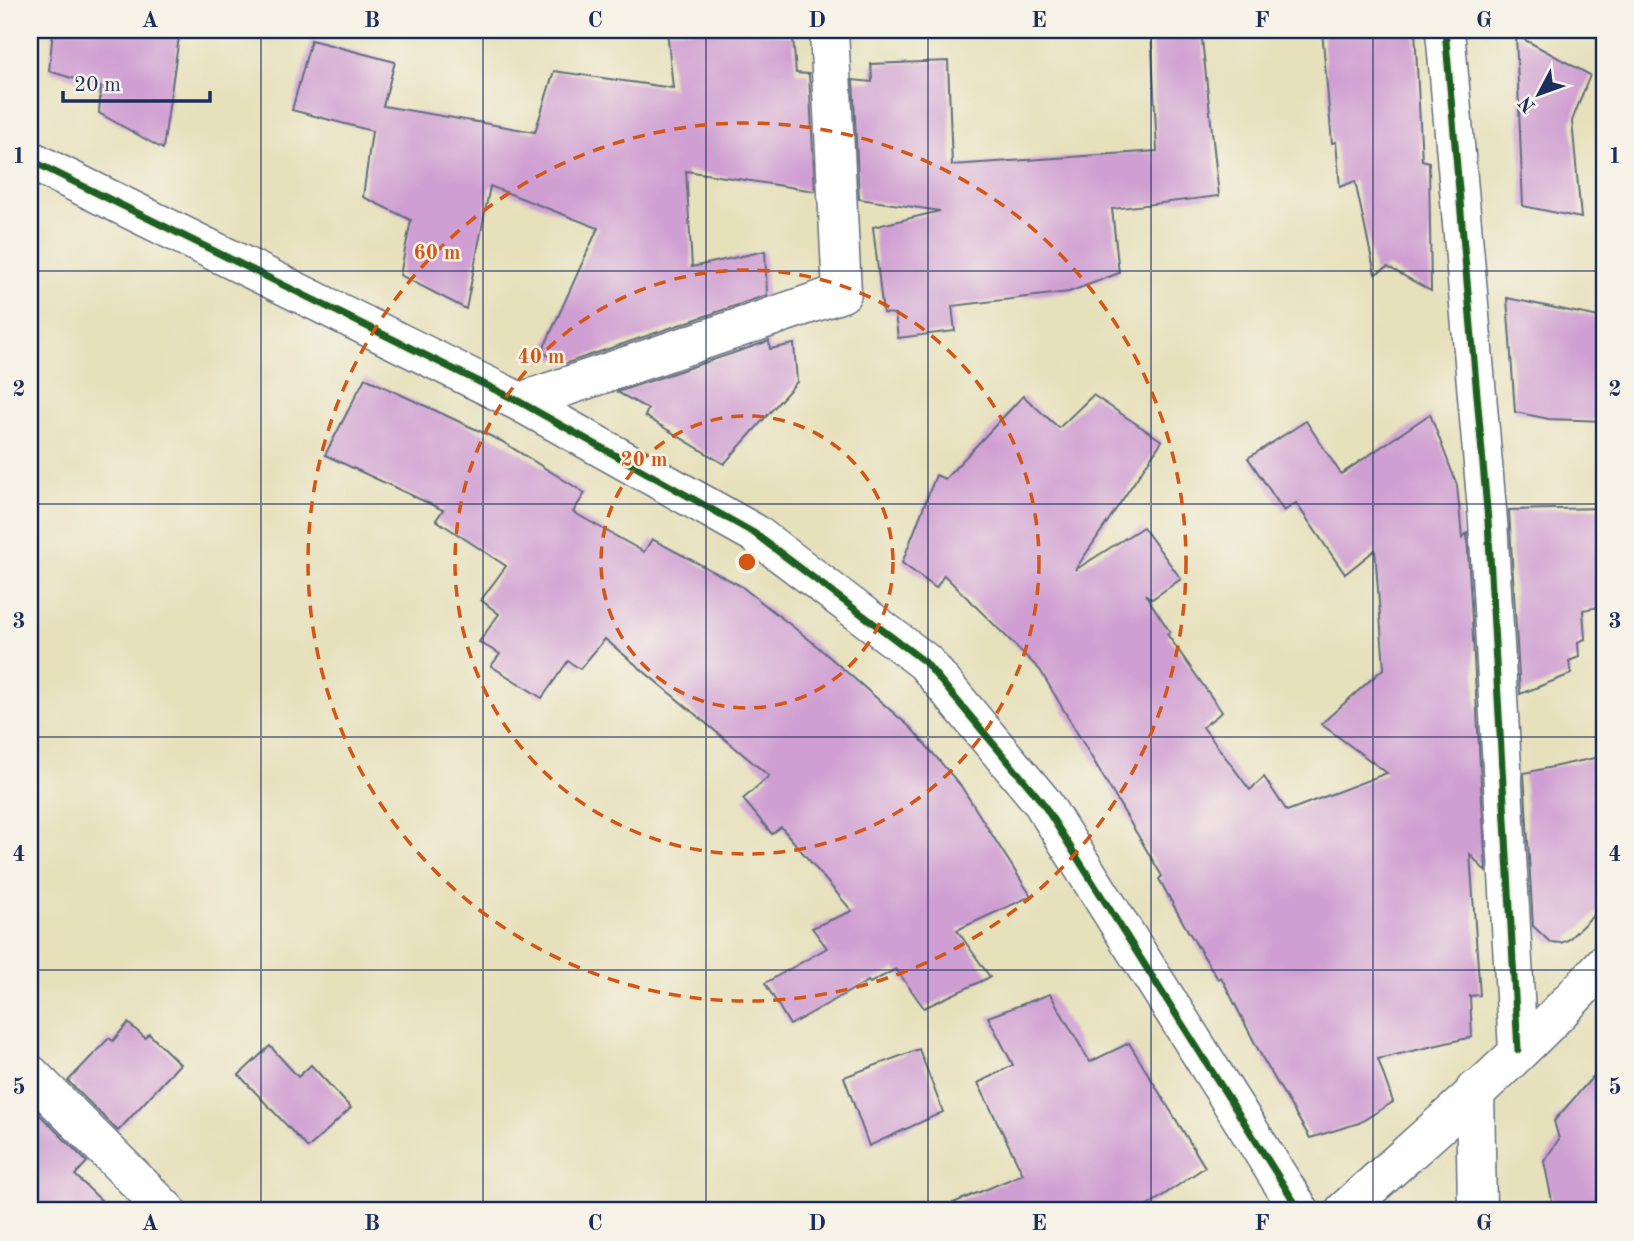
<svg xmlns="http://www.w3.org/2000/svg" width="1634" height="1241" font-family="'Old Standard TT',serif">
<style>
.building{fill:#cf9ed2}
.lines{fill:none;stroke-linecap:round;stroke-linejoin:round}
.minor-casing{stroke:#626d7f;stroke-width:41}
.primary-casing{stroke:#626d7f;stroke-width:41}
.minor{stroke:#fff;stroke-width:38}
.primary{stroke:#fff;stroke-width:38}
.cycleway-casing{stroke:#f7f3e8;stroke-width:11}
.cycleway{stroke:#1b5e20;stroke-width:7}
.grid{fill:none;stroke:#1b2f5e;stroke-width:2;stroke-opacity:0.55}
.ring{fill:none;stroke:#d45514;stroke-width:3.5;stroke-dasharray:12 9}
.centre{fill:#d45514;stroke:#f7f3e8;stroke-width:3.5}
.ring-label{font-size:21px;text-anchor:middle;font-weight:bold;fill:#d45514;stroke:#f7f3e8;stroke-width:5;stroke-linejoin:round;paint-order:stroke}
.neatline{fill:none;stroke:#1b2f5e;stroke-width:2.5}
.grid-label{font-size:23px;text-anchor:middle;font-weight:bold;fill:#1b2f5e}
</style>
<rect width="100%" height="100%" fill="#f7f3e8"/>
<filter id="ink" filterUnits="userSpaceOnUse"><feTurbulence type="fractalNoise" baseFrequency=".0143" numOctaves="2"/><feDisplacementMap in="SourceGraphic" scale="14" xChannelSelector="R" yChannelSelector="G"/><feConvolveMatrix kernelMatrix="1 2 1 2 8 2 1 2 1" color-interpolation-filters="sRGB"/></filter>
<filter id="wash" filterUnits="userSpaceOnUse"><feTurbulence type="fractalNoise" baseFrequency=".00686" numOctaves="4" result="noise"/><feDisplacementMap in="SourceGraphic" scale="28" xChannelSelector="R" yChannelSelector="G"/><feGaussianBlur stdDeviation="1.57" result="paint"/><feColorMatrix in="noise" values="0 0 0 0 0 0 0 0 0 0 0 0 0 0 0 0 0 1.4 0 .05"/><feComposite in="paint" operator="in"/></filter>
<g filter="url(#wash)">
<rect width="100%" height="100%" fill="#e6e0bb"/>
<g id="blocks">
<g class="building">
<path d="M53 30H180L163 149 99 113 101 87 49 71Z"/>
<path d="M667 30H750L793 37 796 73 809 74 815 191 686 171 692 267 765 251 767 295 564 364 542 352 598 228 490 186 466 309 400 275 411 220 363 197 372 131 292 110 311 40 395 62 383 106 535 132 554 71 673 88Z"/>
<path d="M1151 30H1201L1219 196 1112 209 1119 273 1069 292 952 306 955 331 898 338 895 314 883 313 873 227 940 211 859 199 853 80 872 82 871 64 948 61 952 165 1157 151Z"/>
<path d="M1322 30H1415L1422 160 1429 162 1431 291 1388 267 1375 274 1355 181 1340 187 1336 142 1332 143Z"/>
<path d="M1516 35 1590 75 1572 121 1581 218 1523 206Z"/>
<path d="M1507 298 1604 318V421L1549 419 1515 412Z"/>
<path d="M769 341 770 349 794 344 797 382 724 464 645 416 648 409 617 392Z"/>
<path d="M365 378 501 441 585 493 573 512 644 552 652 539 741 586 811 641 911 728 961 786 1031 896 957 930 990 977 924 1008 896 969 870 983 868 981 790 1025 765 983 827 948 812 928 852 911 781 827 772 834 743 799 769 776 605 639 580 669 568 661 542 698 491 666 500 654 479 642 499 614 481 600 506 566 436 520 443 510 325 455Z"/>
<path d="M1093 395 1162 441 1075 570 1143 527 1181 579 1152 599 1145 594 1170 632 1167 634 1222 712 1203 727 1250 790 1264 777 1287 811 1387 773 1321 724 1384 668 1375 550 1345 574 1296 503 1284 511 1248 458 1306 421 1341 474 1430 414 1457 485 1462 538 1467 533 1486 872 1470 854 1480 995 1470 996 1472 1037 1378 1059 1393 1102 1359 1123 1310 1138 1263 1059 1221 977 1218 979 1185 926 1159 879 1162 876 1040 670 944 575 936 588 902 563 936 475 945 479 1023 396 1059 428Z"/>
<path d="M1604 508V606L1583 610 1585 639 1578 642 1579 657 1569 661 1571 674 1520 694 1509 510Z"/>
<path d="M1604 756V905L1568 940 1561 943 1550 942 1533 926 1524 773Z"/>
<path d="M1050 994 1090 1062 1129 1043 1205 1167 1140 1211H934L1023 1174 978 1083 1013 1065 988 1017Z"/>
<path d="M128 1023 145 1038 149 1034 180 1064 118 1131 68 1081 109 1038 113 1041Z"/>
<path d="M270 1046 298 1077 311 1065 351 1108 308 1148 239 1075Z"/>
<path d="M919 1049 943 1112 869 1146 844 1077Z"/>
<path d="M1604 1064V1211H1554L1544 1161 1559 1139 1554 1121Z"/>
<path d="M38 1113 87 1162 75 1175 112 1211H47L30 1195V1121Z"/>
</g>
</g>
</g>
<g filter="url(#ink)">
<use href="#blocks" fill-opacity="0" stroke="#626d7f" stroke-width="2"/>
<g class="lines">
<defs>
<g id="minor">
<path d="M1445 30 1488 521 1518 1050"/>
<path d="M30 160 520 402 754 533 925 662 1042 802 1300 1211"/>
<path d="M520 402 842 293 829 30"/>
<path d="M30 1074 167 1211"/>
<path d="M1475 1090 1477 1211"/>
</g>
<path id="primary" d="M1344 1211C1432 1131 1525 1053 1604 964"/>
</defs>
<use href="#minor" class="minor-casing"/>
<use href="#primary" class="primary-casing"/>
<use href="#minor" class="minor"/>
<use href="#primary" class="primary"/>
<defs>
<g id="cycleway">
<path d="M1445 30 1488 521 1518 1050"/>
<path d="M30 160 520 402 754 533 925 662 1042 802 1300 1211"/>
</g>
</defs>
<use href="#cycleway" class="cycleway-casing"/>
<use href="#cycleway" class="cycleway"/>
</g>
</g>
<path class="grid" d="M261 30V1211M483 30V1211M706 30V1211M928 30V1211M1151 30V1211M1373 30V1211M30 271H1604M30 504H1604M30 737H1604M30 970H1604"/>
<g class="ring">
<circle cx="747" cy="562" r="146"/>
<circle cx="747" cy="562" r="292"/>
<circle cx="747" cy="562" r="439"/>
</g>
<circle cx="747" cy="562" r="10" class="centre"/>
<g class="ring-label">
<text x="437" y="259">60 m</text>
<text x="541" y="363">40 m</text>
<text x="644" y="466">20 m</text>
</g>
<rect width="1634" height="1241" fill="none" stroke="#f7f3e8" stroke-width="77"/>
<g transform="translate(1539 94) rotate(229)" stroke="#f7f3e8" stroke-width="5" paint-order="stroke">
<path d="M0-5L12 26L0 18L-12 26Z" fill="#1b2f5e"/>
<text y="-10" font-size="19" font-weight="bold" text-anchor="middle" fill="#1b2f5e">N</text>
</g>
<path d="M63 91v10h147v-10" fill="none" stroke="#1b2f5e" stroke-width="3.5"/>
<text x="74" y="91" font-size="21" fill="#1b2f5e" stroke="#f7f3e8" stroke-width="5" paint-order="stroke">20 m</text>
<rect x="38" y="38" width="1558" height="1164" class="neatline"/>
<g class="grid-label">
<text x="150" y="27">A</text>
<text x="372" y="27">B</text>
<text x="595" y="27">C</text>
<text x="817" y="27">D</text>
<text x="1039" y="27">E</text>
<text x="1262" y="27">F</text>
<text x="1484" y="27">G</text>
<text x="19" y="163">1</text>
<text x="1615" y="163">1</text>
<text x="19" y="396">2</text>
<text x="1615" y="396">2</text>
<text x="19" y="628">3</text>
<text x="1615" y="628">3</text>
<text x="19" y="861">4</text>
<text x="1615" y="861">4</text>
<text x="19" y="1094">5</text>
<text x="1615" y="1094">5</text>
<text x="150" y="1230">A</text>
<text x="372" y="1230">B</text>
<text x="595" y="1230">C</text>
<text x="817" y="1230">D</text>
<text x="1039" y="1230">E</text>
<text x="1262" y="1230">F</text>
<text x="1484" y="1230">G</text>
</g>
</svg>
